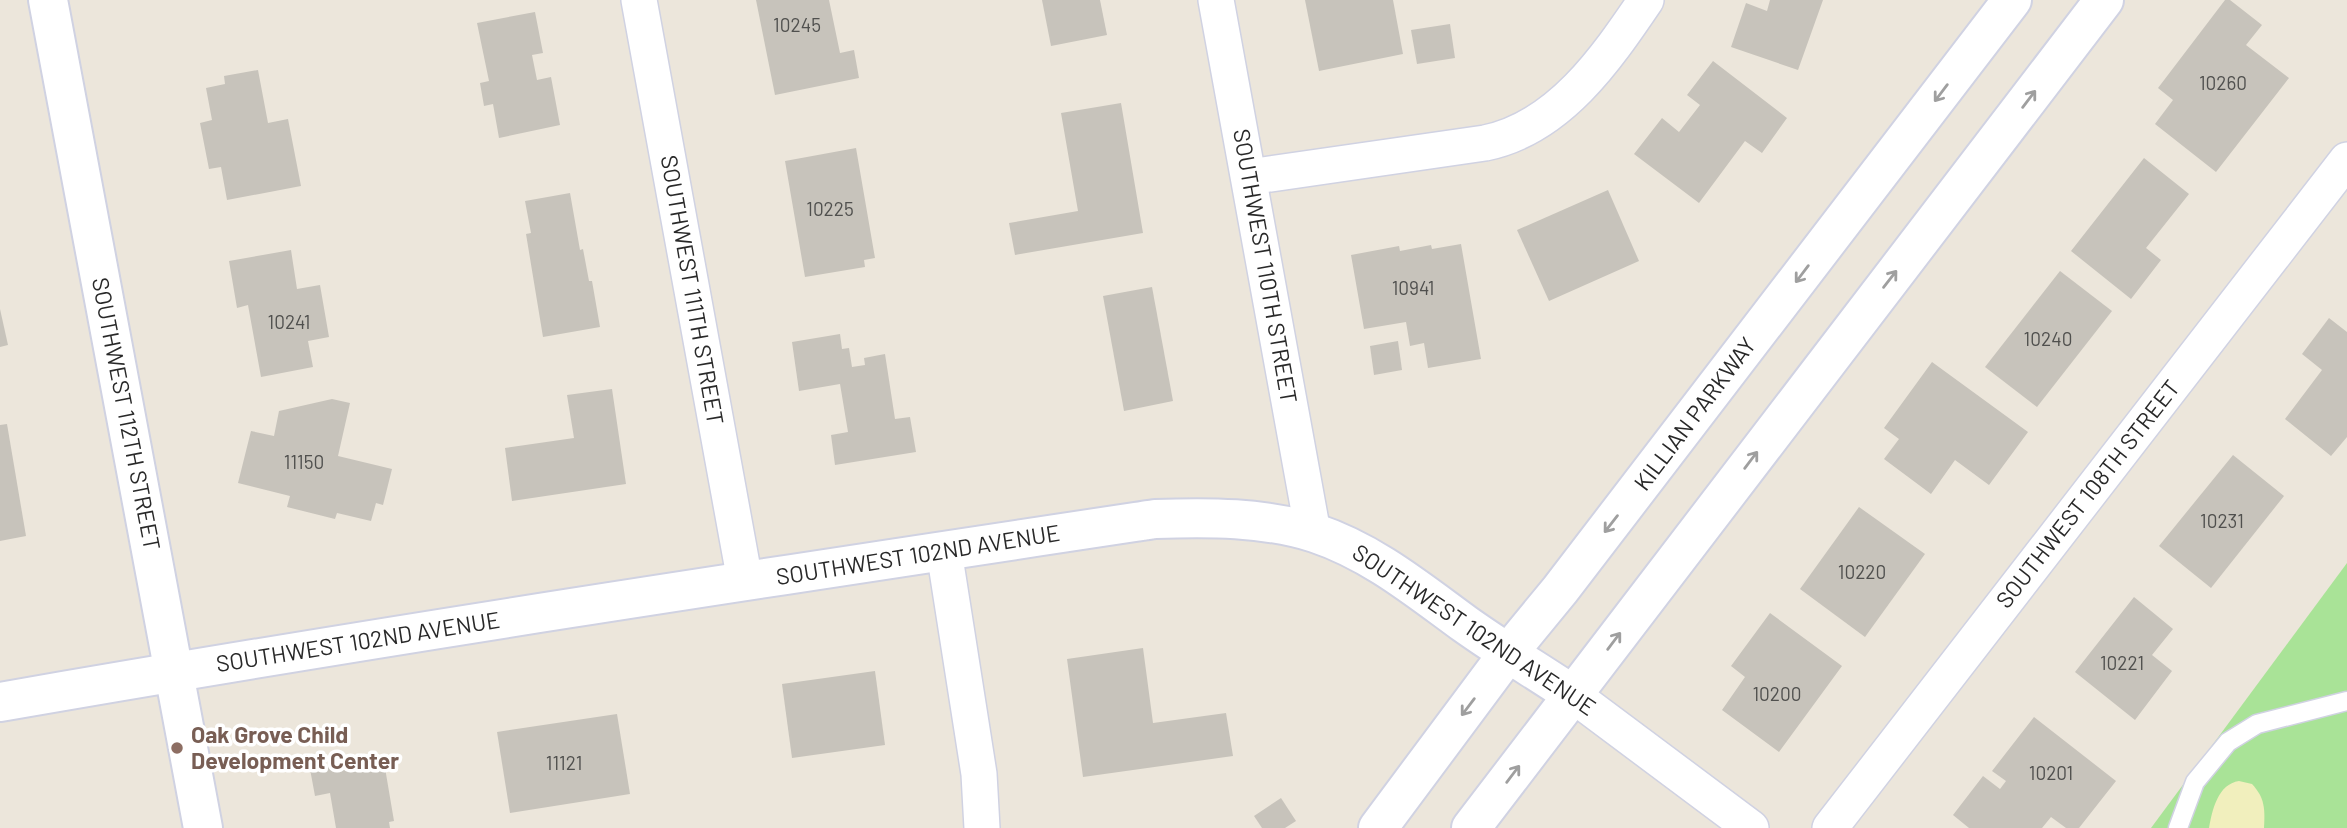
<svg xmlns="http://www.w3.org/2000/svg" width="2347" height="828" font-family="Barlow,sans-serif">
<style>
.green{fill:#a9e397}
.sand{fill:#f1efbd}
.building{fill:#c7c3bb}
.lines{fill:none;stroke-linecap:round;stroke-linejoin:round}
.lane-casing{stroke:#d0d2e2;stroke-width:21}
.street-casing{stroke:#d0d2e2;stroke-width:38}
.secondary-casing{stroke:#d0d2e2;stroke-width:42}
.lane{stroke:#fff;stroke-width:18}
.street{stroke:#fff;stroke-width:35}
.secondary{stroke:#fff;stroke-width:38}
.oneway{stroke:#9f9f9f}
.education-dot{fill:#8d6e63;stroke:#fff;stroke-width:2.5}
.labels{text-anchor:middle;stroke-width:7;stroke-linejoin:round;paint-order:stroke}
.number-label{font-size:19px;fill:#50504e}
.street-label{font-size:23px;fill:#292929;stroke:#fff}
.education-label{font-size:23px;font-weight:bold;fill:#785e54;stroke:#fff;text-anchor:start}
</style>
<rect width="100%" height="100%" fill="#ece6db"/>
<path class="green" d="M2347 563V828H2151Z"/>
<path class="sand" d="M2239 781 2252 784C2265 798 2265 809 2264 828H2209C2212 810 2218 784 2239 781Z"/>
<g class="building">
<path d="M756 0H829L840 53 854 50 859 78 775 95Z"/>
<path d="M1042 0H1100L1107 35 1051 46Z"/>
<path d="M1305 0H1393L1403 54 1319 71Z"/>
<path d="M1770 0H1823L1798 70 1731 47 1746 3 1767 11Z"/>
<path d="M2225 0H2230L2262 25 2246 45 2289 78 2216 172 2155 124 2173 100 2158 88Z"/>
<path d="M535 12 543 53 532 55 537 80 551 77 560 125 499 138 493 104 484 106 480 83 489 81 477 23Z"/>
<path d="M1450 24 1455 58 1417 64 1411 30Z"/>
<path d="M1713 61 1787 118 1762 153 1745 141 1699 203 1634 154 1662 118 1679 132 1700 105 1687 95Z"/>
<path d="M258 70 268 123 288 119 301 186 227 200 221 167 209 169 200 123 212 120 206 88 225 84 224 76Z"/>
<path d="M1121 103 1143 233 1015 255 1009 223 1078 211 1061 113Z"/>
<path d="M856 148 875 258 864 260 865 267 805 277 785 161Z"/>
<path d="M2144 158 2189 194 2146 248 2161 260 2131 299 2071 251Z"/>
<path d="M1608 190 1639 261 1549 301 1517 230Z"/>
<path d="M570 193 580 250 583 249 589 281H592L600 327 543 337 526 234 531 233 525 201Z"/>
<path d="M1461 244 1481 359 1428 368 1424 343 1410 346 1406 322 1364 329 1351 255 1399 246 1400 251 1431 245 1432 249Z"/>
<path d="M291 250 297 289 320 285 329 337 308 341 313 367 261 377 248 305 237 308 229 261Z"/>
<path d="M2060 271 2112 311 2037 407 1985 367Z"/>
<path d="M1152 287 1173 401 1124 411 1103 296Z"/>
<path d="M0 309 8 345 0 347Z"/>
<path d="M2329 318 2347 332V437L2331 456 2285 419 2322 370 2302 354Z"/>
<path d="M840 334 842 349 849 348 852 367 865 365 864 358 885 354 895 419 910 417 916 452 835 465 831 435 848 432 840 384 799 391 792 342Z"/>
<path d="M1398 341 1402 370 1374 375 1370 346Z"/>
<path d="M1932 362 2028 432 1989 485 1955 460 1931 494 1884 459 1899 439 1884 428Z"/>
<path d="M612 389 626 484 512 501 505 448 574 438 567 395Z"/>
<path d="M332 399 350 403 338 456 392 469 383 505 376 503 371 521 337 513 335 519 287 507 290 496 238 483 251 431 274 436 279 411Z"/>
<path d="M7 424 26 536 0 541V425Z"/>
<path d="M2233 455 2284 496 2211 588 2159 546Z"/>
<path d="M1859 507 1925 554 1865 637 1800 589Z"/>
<path d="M2134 597 2173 629 2152 655 2172 671 2135 720 2075 672Z"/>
<path d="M1770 613 1842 666 1779 752 1722 710 1745 677 1731 666Z"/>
<path d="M1143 648 1153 723 1226 713 1233 756 1083 777 1067 659Z"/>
<path d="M875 671 885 745 792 758 782 684Z"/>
<path d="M617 714 630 794 510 813 497 732Z"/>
<path d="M2034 717 2116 781 2079 828H2066L2051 817 2042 828H1969L1953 815 1983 776 2000 789 2006 781 1992 771Z"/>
<path d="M383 756 394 821 389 822 390 828H336L330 793 315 796 310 769Z"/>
<path d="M1281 798 1296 821 1285 828H1262L1254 816Z"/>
</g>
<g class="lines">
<defs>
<path id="lane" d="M2178 828 2195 782 2228 742 2257 724 2347 701"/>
<g id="street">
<path d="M639 0 745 581"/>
<path d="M1216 0 1313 533"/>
<path d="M1249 177 1485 143C1559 128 1606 59 1646 0"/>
<path d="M944 551 979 774 982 828"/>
<path d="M1573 695 1751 828"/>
<path d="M1830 828 2347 160"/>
</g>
<g id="secondary">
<path d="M48 0 203 828"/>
<path d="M0 702C384 635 770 577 1155 519 1208 517 1264 517 1315 533 1372 552 1417 589 1465 624 1500 649 1537 671 1573 695"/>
<path d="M1378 828 1509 652 1560 590 2012 0"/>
<path d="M1471 828 2104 0"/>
</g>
</defs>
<use href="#lane" class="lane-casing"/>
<use href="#street" class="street-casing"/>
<use href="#secondary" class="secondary-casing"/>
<use href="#lane" class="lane"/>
<use href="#street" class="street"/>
<use href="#secondary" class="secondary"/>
</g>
<defs><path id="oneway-shaft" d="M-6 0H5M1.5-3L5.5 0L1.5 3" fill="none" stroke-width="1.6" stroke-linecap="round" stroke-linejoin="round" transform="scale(1.75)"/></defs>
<g class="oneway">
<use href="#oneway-shaft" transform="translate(1941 93) rotate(127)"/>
<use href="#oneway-shaft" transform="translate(2029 99) rotate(-53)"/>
<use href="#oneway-shaft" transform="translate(1802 274) rotate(127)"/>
<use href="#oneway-shaft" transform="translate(1890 279) rotate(-52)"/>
<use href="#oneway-shaft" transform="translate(1751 460) rotate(-53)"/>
<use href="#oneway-shaft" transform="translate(1611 524) rotate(128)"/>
<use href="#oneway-shaft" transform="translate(1614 641) rotate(-53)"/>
<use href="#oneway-shaft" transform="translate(1468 707) rotate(127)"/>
<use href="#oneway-shaft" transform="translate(1513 774) rotate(-53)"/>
</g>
<circle class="education-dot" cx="177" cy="748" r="7"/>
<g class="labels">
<g class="number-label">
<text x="797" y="32">10245</text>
<text x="2223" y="90">10260</text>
<text x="830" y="216">10225</text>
<text x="1413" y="295">10941</text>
<text x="289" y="329">10241</text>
<text x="2048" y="346">10240</text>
<text x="304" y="469">11150</text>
<text x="2222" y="528">10231</text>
<text x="1862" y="579">10220</text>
<text x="2122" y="670">10221</text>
<text x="1777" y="701">10200</text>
<text x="564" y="770">11121</text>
<text x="2051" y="780">10201</text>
</g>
<g class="street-label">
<text transform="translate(1265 266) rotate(80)" y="8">SOUTHWEST 110TH STREET</text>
<text transform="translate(692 290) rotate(80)" y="8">SOUTHWEST 111TH STREET</text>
<text transform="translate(126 414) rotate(79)" y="8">SOUTHWEST 112TH STREET</text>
<text transform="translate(1695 414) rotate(-53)" y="8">KILLIAN PARKWAY</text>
<text transform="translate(2088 494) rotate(-52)" y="8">SOUTHWEST 108TH STREET</text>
<text transform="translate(918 555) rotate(-9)" y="8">SOUTHWEST 102ND AVENUE</text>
<text transform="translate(1474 630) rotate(34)" y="8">SOUTHWEST 102ND AVENUE</text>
<text transform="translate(358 642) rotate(-9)" y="8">SOUTHWEST 102ND AVENUE</text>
</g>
<g class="education-label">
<text x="191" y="743">Oak Grove Child<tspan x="191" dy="26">Development Center</tspan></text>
</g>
</g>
</svg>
